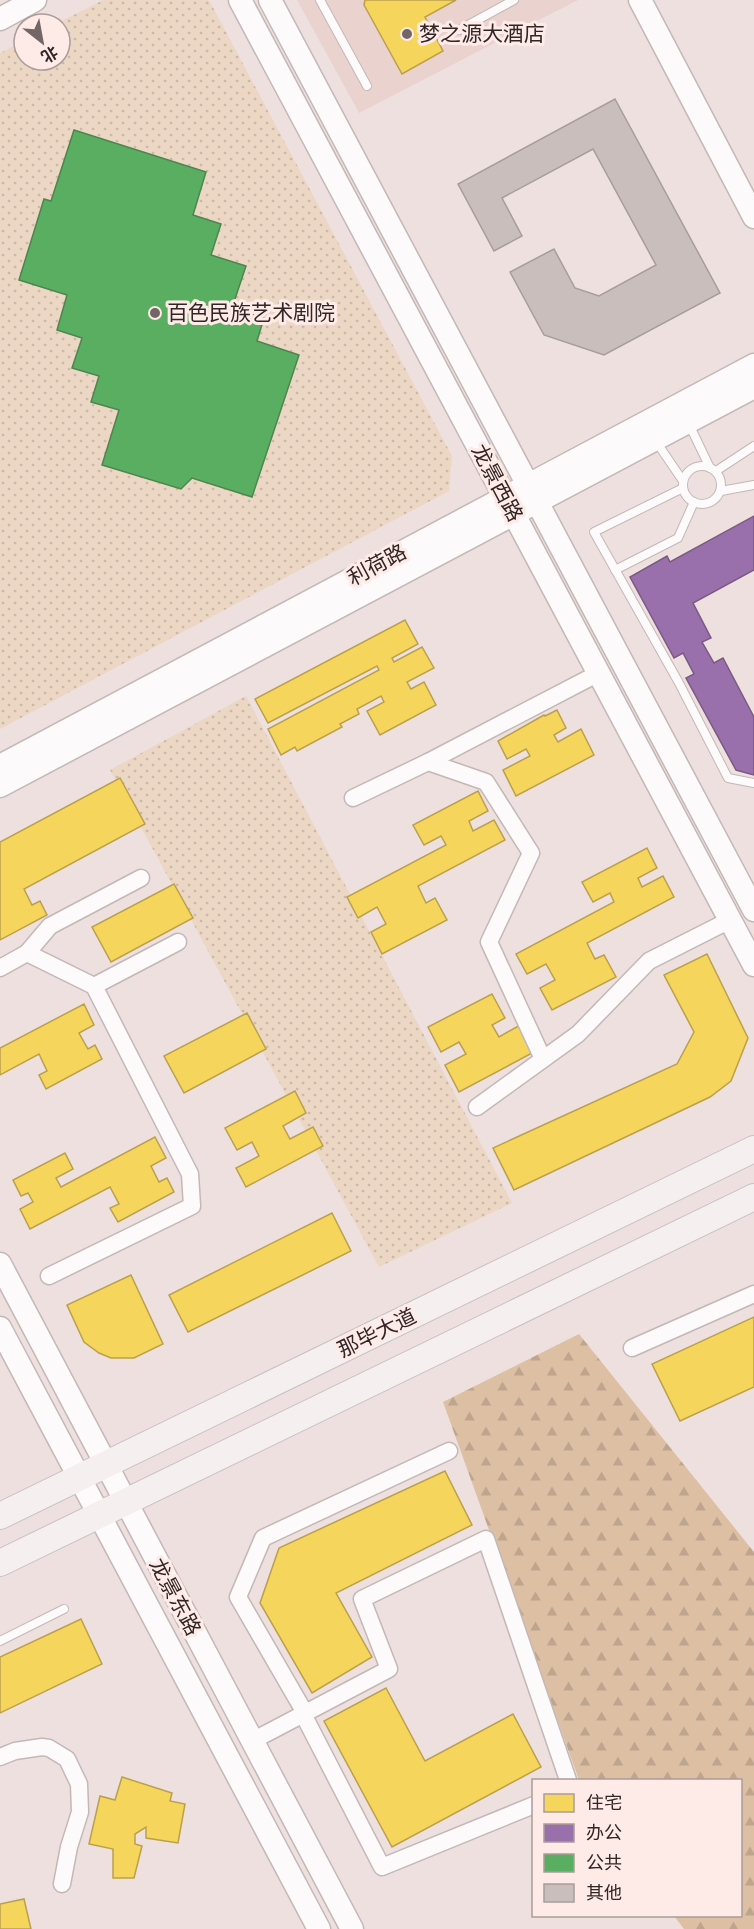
<svg xmlns="http://www.w3.org/2000/svg" width="754" height="1929" font-family="'Work Sans','Noto Sans SC',sans-serif">
<style>
.built{fill:#ead2cf}
.forest{fill:url(#forest-firs)}
.park{fill:url(#park-dots)}
.homes{fill:#f6d55c;stroke:#baa04c;stroke-width:1.5}
.offices{fill:#9970ab;stroke:#795a83;stroke-width:1.5}
.public{fill:#5aae61;stroke:#4d854f;stroke-width:1.5}
.building{fill:#c9bebb;stroke:#a69d9a;stroke-width:1.5}
.lines{fill:none;stroke-linecap:round;stroke-linejoin:round}
.lane-casing{stroke:#c3b8b6;stroke-width:10}
.street-casing{stroke:#c3b8b6;stroke-width:19}
.secondary-casing{stroke:#c3b8b6;stroke-width:25}
.primary-casing{stroke:#c7c0bf;stroke-width:28}
.lane{stroke:#fcfafa;stroke-width:8}
.street{stroke:#fcfafa;stroke-width:16}
.secondary{stroke:#fcfafa;stroke-width:22}
.primary{stroke:#f6eff0;stroke-width:26}
.poi-dot{fill:#726766;stroke:#feeae7;stroke-width:2}
.labels{text-anchor:middle;stroke-width:6;stroke-linejoin:round;paint-order:stroke}
.poi-label{font-size:21px;fill:#2f2625;stroke:#feeae7;text-anchor:start}
.street-label{font-size:21px;fill:#2f2625;stroke:#feeae7}
</style>
<defs>
<pattern id="forest-firs" width="22" height="20" patternUnits="userSpaceOnUse" patternTransform="scale(1.5)"><rect width="22" height="20" fill="#ddc0a4"/><path d="M5 1l3.5 6h-7zM16 11l3.5 6h-7z" fill="#bea58d"/></pattern>
<pattern id="park-dots" width="8" height="8" patternUnits="userSpaceOnUse" patternTransform="scale(1.5)"><rect width="8" height="8" fill="#ecd7c4"/><path d="M2 2h.1M6 6h.1" fill="none" stroke="#cbb8a8" stroke-width="1.8" stroke-linecap="round"/></pattern>
</defs>
<rect width="100%" height="100%" fill="#eee0de"/>
<path class="built" d="M297 0H578L359 113Z"/>
<path class="forest" d="M579 1334 754 1552V1929H684L674 1916H740V1780H579L443 1402Z"/>
<g class="park">
<path d="M103 0H209L452 456 449 491 0 729V53L24 41V60H60V24H56Z"/>
<path d="M246 696 512 1203 379 1267 110 770Z"/>
</g>
<g class="homes">
<path d="M365 0H456L425 17 443 51 402 74 364 5Z"/>
<path d="M405 620 418 644 392 658 394 662 422 647 434 668 407 682 411 689 424 682 436 705 380 735 367 711 384 702 381 696 357 709 359 714 340 724 342 727 297 751 295 747 281 755 268 729 379 670 377 666 268 723 255 699Z"/>
<path d="M557 710 566 728 554 735 558 742 581 729 594 755 516 796 503 770 530 756 526 749 507 759 498 741 544 715 545 716Z"/>
<path d="M120 778 145 824 24 889 32 905 40 901 47 915 0 940V842Z"/>
<path d="M478 791 488 811 469 821 473 831 494 820 505 840 418 886 426 903 435 898 447 920 382 954 371 932 386 924 377 907 358 918 347 897 446 845 441 836 424 845 413 825Z"/>
<path d="M647 848 657 868 638 878 642 887 663 876 674 897 587 943 595 959 604 955 616 977 552 1010 540 988 555 980 546 964 527 974 516 954 614 902 610 893 593 902 582 882Z"/>
<path d="M174 884 193 918 111 962 92 927Z"/>
<path d="M707 954 748 1038 731 1081 710 1097 514 1190 493 1148 677 1064 694 1032 664 975Z"/>
<path d="M492 994 505 1018 492 1025 499 1037 520 1025 534 1052 459 1092 445 1065 466 1054 459 1042 441 1052 428 1027Z"/>
<path d="M84 1004 94 1025 79 1033 88 1049 95 1045 102 1059 46 1089 39 1075 47 1071 39 1054 0 1075V1048Z"/>
<path d="M247 1013 266 1049 184 1093 164 1056Z"/>
<path d="M295 1091 306 1113 283 1126 290 1139 313 1127 323 1146 246 1187 236 1168 259 1156 252 1142 237 1150 225 1128Z"/>
<path d="M155 1137 166 1158 151 1166 159 1182 167 1178 174 1192 118 1222 110 1208 119 1204 110 1187 30 1229 20 1209 33 1202 28 1193 21 1196 13 1180 65 1153 73 1169 56 1178 61 1187Z"/>
<path d="M332 1213 351 1251 188 1332 169 1295Z"/>
<path d="M131 1275 163 1344 134 1358H111L99 1353 84 1342 67 1305Z"/>
<path d="M754 1317V1387L680 1421 652 1364Z"/>
<path d="M445 1471 472 1525 336 1593 372 1657 312 1693 260 1603 279 1548Z"/>
<path d="M81 1619 102 1664 0 1713V1657Z"/>
<path d="M386 1688 425 1761 513 1714 541 1767 392 1847 324 1721Z"/>
<path d="M122 1777 172 1793 170 1801 185 1804 178 1843 146 1838V1827L135 1834V1844L142 1846 134 1878H113V1849L89 1844 100 1796 115 1800Z"/>
<path d="M24 1899 31 1929H0V1904Z"/>
</g>
<path class="offices" d="M754 516V570L693 603 711 638 702 642 714 663 723 658 754 717V775L736 770 686 678 694 674 683 653 674 658 630 577 667 556 670 562Z"/>
<path class="public" d="M74 130 206 172 193 215 221 224 211 255 246 266 232 308 264 318 257 341 299 355 252 497 192 478 181 489 102 465 119 410 91 402 99 376 72 368 82 338 57 330 67 295 19 280 44 199 51 201Z"/>
<path class="building" d="M615 99 720 293 604 355 544 335 510 272 554 249 575 288 599 296 656 265 593 149 502 198 522 236 494 251 458 184Z"/>
<g class="lines">
<defs>
<g id="lane">
<path d="M320 0 367 86"/>
<path d="M459 30 514 0"/>
<path d="M688 422 710 468"/>
<path d="M655 440 683 481"/>
<circle cx="702" cy="485" r="19"/>
<path d="M716 471 754 446"/>
<path d="M683 488 594 532 679 683 728 778 754 783"/>
<path d="M721 491 754 485"/>
<path d="M615 570 678 538 694 502"/>
<path d="M0 1641 64 1609"/>
</g>
<g id="street">
<path d="M428 762 599 673"/>
<path d="M353 798 428 762 486 782 531 853 489 942 543 1059"/>
<path d="M27 953 50 926 141 878"/>
<path d="M0 968 27 953 94 986 190 1174 192 1206 49 1276"/>
<path d="M94 986 178 942"/>
<path d="M477 1107 578 1034 649 961 730 920"/>
<path d="M632 1348 754 1294"/>
<path d="M305 1713 238 1597 263 1538 449 1451"/>
<path d="M303 1714 382 1867 534 1805"/>
<path d="M252 1741 389 1669 362 1599 486 1539 568 1780"/>
<path d="M0 1757 15 1751 42 1747 49 1748 67 1759 79 1784 80 1812 69 1847 62 1884"/>
</g>
<g id="secondary">
<path d="M240 0 754 965"/>
<path d="M270 0 754 910"/>
<path d="M640 0 754 217"/>
<path d="M0 19 35 0"/>
<path d="M0 766 754 365"/>
<path d="M0 786 754 387"/>
<path d="M0 1264 352 1929"/>
<path d="M0 1328 319 1929"/>
</g>
<g id="primary">
<path d="M0 1516C251 1393 503 1273 754 1149"/>
<path d="M0 1563 754 1197"/>
</g>
</defs>
<use href="#lane" class="lane-casing"/>
<use href="#street" class="street-casing"/>
<use href="#secondary" class="secondary-casing"/>
<use href="#primary" class="primary-casing"/>
<use href="#lane" class="lane"/>
<use href="#street" class="street"/>
<use href="#secondary" class="secondary"/>
<use href="#primary" class="primary"/>
</g>
<g class="poi-dot">
<circle cx="407" cy="34" r="6"/>
<circle cx="155" cy="313" r="6"/>
</g>
<g class="labels">
<g class="poi-label">
<text x="419" y="41">梦之源大酒店</text>
<text x="167" y="320">百色民族艺术剧院</text>
</g>
<g class="street-label">
<text transform="translate(497 483) rotate(62)" y="7">龙景西路</text>
<text transform="translate(377 565) rotate(-28)" y="7">利荷路</text>
<text transform="translate(377 1333) rotate(-26)" y="7">那毕大道</text>
<text transform="translate(175 1597) rotate(62)" y="7">龙景东路</text>
</g>
</g>
<rect x="532" y="1779" width="210" height="138" fill="#feeae7" stroke="#ab9c99" stroke-width="1.5"/>
<rect x="544" y="1794" width="30" height="18" fill="#f6d55c" stroke="#ab9c99" stroke-width="1.5"/>
<text x="586" y="1809" font-size="18" fill="#2f2625">住宅</text>
<rect x="544" y="1824" width="30" height="18" fill="#9970ab" stroke="#ab9c99" stroke-width="1.5"/>
<text x="586" y="1839" font-size="18" fill="#2f2625">办公</text>
<rect x="544" y="1854" width="30" height="18" fill="#5aae61" stroke="#ab9c99" stroke-width="1.5"/>
<text x="586" y="1869" font-size="18" fill="#2f2625">公共</text>
<rect x="544" y="1884" width="30" height="18" fill="#c9bebb" stroke="#ab9c99" stroke-width="1.5"/>
<text x="586" y="1899" font-size="18" fill="#2f2625">其他</text>
<g transform="translate(42 42) rotate(149)"><circle r="28" fill="#feeae7" stroke="#ab9c99" stroke-width="1.5"/>
<path d="M0-4.5L10 22L0 15L-10 22Z" fill="#726766"/>
<text y="-9" font-size="16" font-weight="bold" text-anchor="middle" fill="#2f2625">北</text>
</g>
</svg>
